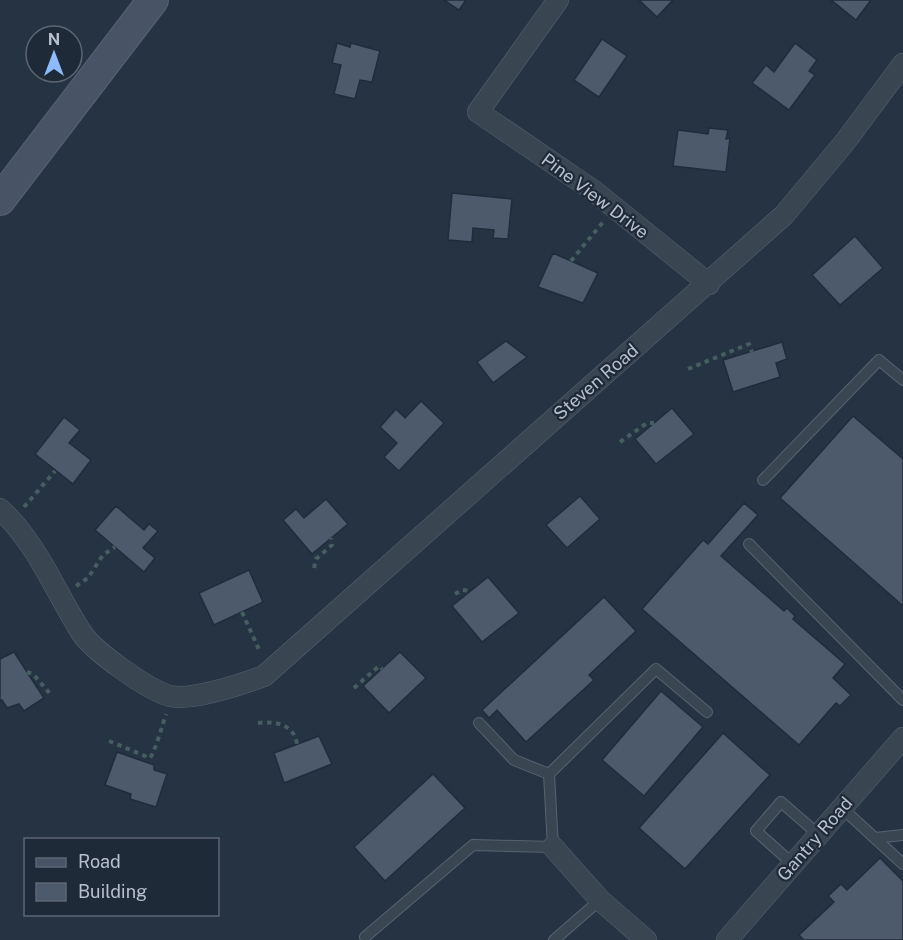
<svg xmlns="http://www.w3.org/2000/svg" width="903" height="940" font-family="'Public Sans',sans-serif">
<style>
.building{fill:#4c5a6c;stroke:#212c3a;stroke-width:1.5}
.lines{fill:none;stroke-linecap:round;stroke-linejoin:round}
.lane-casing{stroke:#586370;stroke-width:12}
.street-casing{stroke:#586370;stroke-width:22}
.secondary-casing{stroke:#586370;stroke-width:32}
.path{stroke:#465e60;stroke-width:4;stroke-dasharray:4.5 4.5;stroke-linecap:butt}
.lane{stroke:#3a4552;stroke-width:10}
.street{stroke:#3a4552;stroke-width:21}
.secondary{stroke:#485465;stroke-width:30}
.labels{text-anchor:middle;stroke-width:4.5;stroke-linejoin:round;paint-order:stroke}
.street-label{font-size:18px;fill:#b7c0cc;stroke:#1f2a38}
</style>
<rect width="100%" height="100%" fill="#253343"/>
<g class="building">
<path d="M444 0H466L459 10Z"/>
<path d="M639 0H673L657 17Z"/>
<path d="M831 0H871L856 20Z"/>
<path d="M602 39 627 56 599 97 574 80Z"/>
<path d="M337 43 350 47 351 43 380 51 372 82 360 80 355 99 334 94 341 65 332 63Z"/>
<path d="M795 43 817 60 809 71 815 75 789 110 752 83 766 65 774 72Z"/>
<path d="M709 128 728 130 726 139 730 138 726 172 673 166 678 130 708 134Z"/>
<path d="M452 193 512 199 508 239 493 238 494 230 473 228 472 242 448 240Z"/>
<path d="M855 236 883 268 840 305 812 275Z"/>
<path d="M553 253 598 273 583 303 538 287Z"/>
<path d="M506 341 527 357 493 383 477 362Z"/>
<path d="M782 342 787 359 776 363 780 377 733 392 723 360Z"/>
<path d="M421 401 444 423 399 471 384 457 397 443 380 427 396 409 405 418Z"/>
<path d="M672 408 694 434 656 464 635 439Z"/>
<path d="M853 416 903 459V606L780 498Z"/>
<path d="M64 417 80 430 69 443 91 460 73 484 35 454Z"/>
<path d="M580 496 600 519 567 548 546 525Z"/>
<path d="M326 499 348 524 312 554 283 520 296 509 304 518Z"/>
<path d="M744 503 758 515 721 556 784 611 787 608 795 616 793 619 845 664 833 678 851 695 840 706 836 703 799 745 642 609 703 540 708 544Z"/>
<path d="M116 506 144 530 149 524 158 531 143 548 155 558 144 572 95 530Z"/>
<path d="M249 570 263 602 214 625 199 593Z"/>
<path d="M488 577 519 613 482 642 452 606Z"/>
<path d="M604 597 636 631 589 675 594 680 526 742 497 710 489 718 482 710Z"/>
<path d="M14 652 44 698 24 711 19 704 7 708 2 700 0 701V659Z"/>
<path d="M400 652 426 678 389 713 363 686Z"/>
<path d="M661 691 703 727 644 796 602 760Z"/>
<path d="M723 733 770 775 685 869 639 828Z"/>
<path d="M319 736 332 764 284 783 274 753Z"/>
<path d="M117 752 154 765V770L167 774 156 807 130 799 131 794 105 785Z"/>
<path d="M433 774 465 808 385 881 354 847Z"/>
<path d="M880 858 903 881V940H804L799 935 834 902 828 896 841 884 847 890Z"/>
</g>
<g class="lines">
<defs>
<g id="lane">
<path d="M763 480 879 360 903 380"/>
<path d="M749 544 903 700"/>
<path d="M479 723 514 760 549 774"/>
<path d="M842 808 903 864"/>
<path d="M875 838 903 835"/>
<path d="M793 864 756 831 781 802 819 835"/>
<path d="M365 937 473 845 553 847 549 774 656 669 707 712"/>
<path d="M554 940 600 900"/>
</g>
<g id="street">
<path d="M558 0 478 112 594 191 709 284"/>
<path d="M0 509C37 543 55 591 81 632 93 651 148 690 170 696 192 701 242 684 264 676L784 215 845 142 903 64"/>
<path d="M553 847 600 900 646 940"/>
<path d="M727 940 903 738"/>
</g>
<path id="secondary" d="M0 200 153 0"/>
</defs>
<use href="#lane" class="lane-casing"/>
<use href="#street" class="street-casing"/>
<use href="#secondary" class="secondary-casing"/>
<g class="path">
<path d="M571 261 603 222"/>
<path d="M688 369 749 344 752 352"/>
<path d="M620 442 647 423H654"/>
<path d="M24 507 55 471"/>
<path d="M314 568 316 559 332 545 331 538"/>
<path d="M76 586 88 578 103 555 115 547"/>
<path d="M455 594 462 590 471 591"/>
<path d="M242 612 260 652"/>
<path d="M27 672 33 674 52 696"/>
<path d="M354 688 379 666 382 669"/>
<path d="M258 723C275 721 294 724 297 744"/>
<path d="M109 741 150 758C155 752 163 723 166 714"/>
</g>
<use href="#lane" class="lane"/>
<use href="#street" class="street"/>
<use href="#secondary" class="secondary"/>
</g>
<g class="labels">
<g class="street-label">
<text transform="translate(595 196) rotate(37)" y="6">Pine View Drive</text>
<text transform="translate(596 382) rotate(-41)" y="6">Steven Road</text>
<text transform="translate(815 839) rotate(-49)" y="6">Gantry Road</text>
</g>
</g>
<rect x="24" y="838" width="195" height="78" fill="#1f2a38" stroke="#5c6673" stroke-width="1.5"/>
<rect x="36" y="858" width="30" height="9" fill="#485465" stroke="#5c6673" stroke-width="1.5"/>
<text x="78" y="868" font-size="18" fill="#b7c0cc">Road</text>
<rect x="36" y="883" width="30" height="18" fill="#4c5a6c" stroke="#5c6673" stroke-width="1.5"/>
<text x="78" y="898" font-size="18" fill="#b7c0cc">Building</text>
<g transform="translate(54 54)"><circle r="28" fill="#1f2a38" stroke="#5c6673" stroke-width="1.5"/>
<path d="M0-4.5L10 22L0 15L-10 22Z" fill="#8dbafb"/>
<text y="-9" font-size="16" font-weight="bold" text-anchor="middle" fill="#b7c0cc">N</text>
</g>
</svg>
